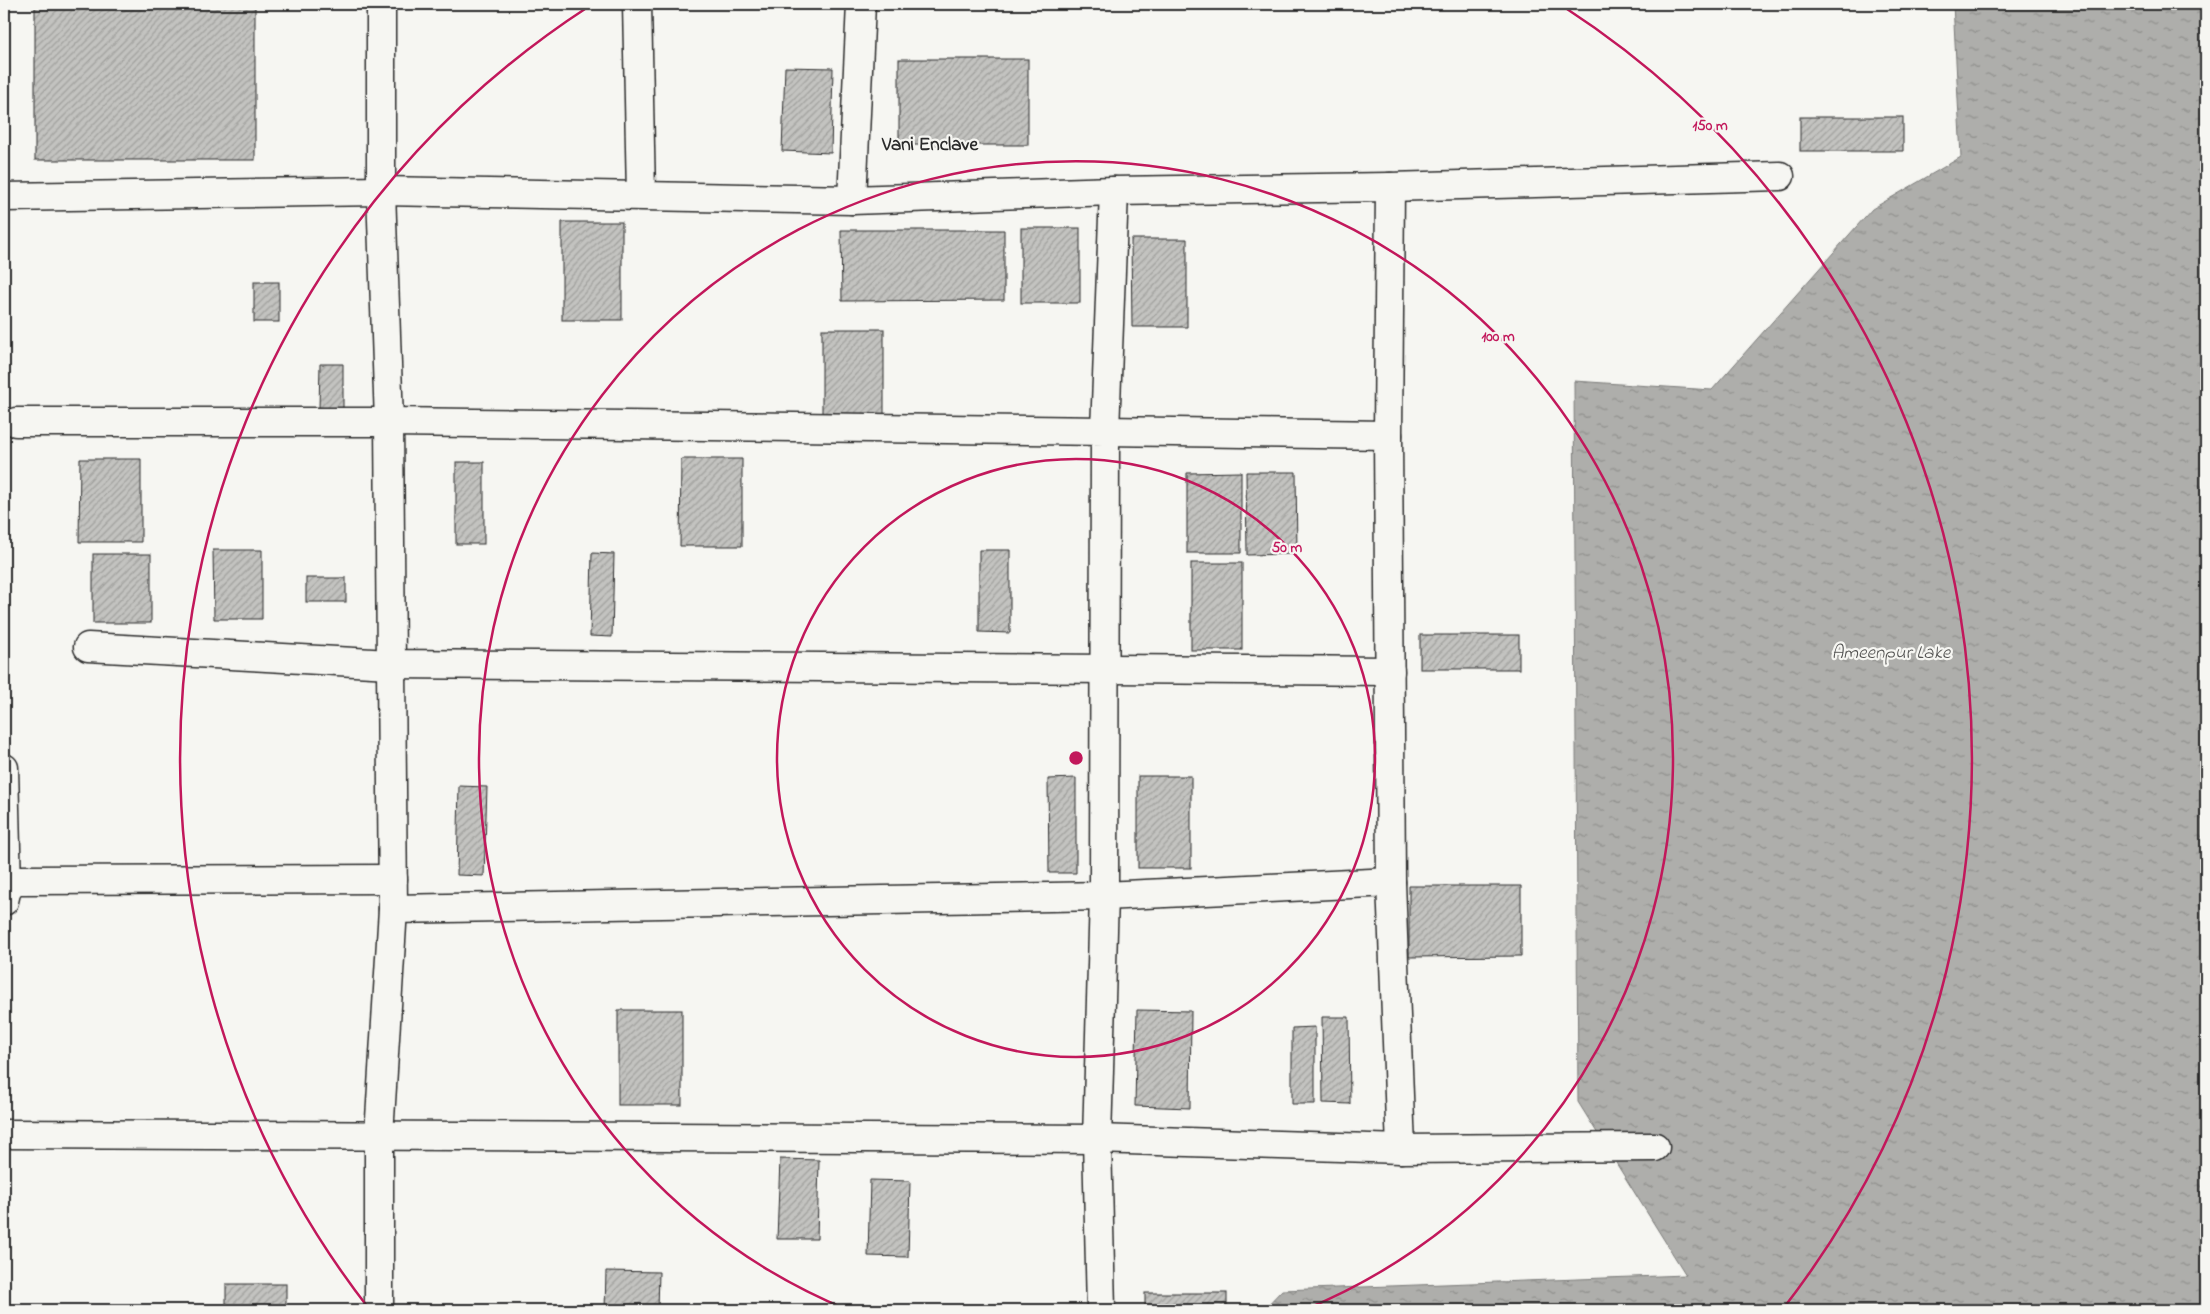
<svg xmlns="http://www.w3.org/2000/svg" width="2210" height="1314" font-family="'Indie Flower',sans-serif">
<style>
.water{fill:url(#water-ripples);stroke:#7a7a78}
.building{fill:url(#building-hatch);stroke:#2b2b2b}
.lines{fill:none;stroke-linecap:round;stroke-linejoin:round}
.minor-casing{stroke:#2b2b2b;stroke-width:31}
.minor{stroke:#f6f6f2;stroke-width:28}
.ring{fill:none;stroke:#c2185b;stroke-width:2.5}
.labels{text-anchor:middle;stroke-width:4.5;stroke-linejoin:round;paint-order:stroke}
.neighbourhood-label{font-size:19px;font-weight:bold;fill:#2b2b2b;stroke:#f6f6f2}
.water-label{font-size:19px;font-style:italic;fill:#525251;stroke:#f6f6f2}
.centre{fill:#c2185b;stroke:#f6f6f2;stroke-width:2.5}
.ring-label{font-size:15px;text-anchor:middle;font-weight:bold;fill:#c2185b;stroke:#f6f6f2;stroke-width:4.5;stroke-linejoin:round;paint-order:stroke}
</style>
<defs>
<pattern id="water-ripples" width="26" height="14" patternUnits="userSpaceOnUse" patternTransform="scale(1.25)"><rect width="26" height="14" fill="#aeaeab"/><path d="M2 4q2-2 4 0t4 0M15 11q2-2 4 0t4 0" fill="none" stroke="#8e8e8b"/></pattern>
<pattern id="building-hatch" width="6" height="6" patternUnits="userSpaceOnUse" patternTransform="scale(1.25)"><rect width="6" height="6" fill="#c3c3c0"/><path d="M-1 1l2-2M0 6l6-6M5 7l2-2" fill="none" stroke="#9f9f9c"/></pattern>
</defs>
<rect width="100%" height="100%" fill="#f6f6f2"/>
<filter id="ink" filterUnits="userSpaceOnUse"><feTurbulence type="fractalNoise" baseFrequency=".02" numOctaves="2"/><feDisplacementMap in="SourceGraphic" scale="10" xChannelSelector="R" yChannelSelector="G"/><feConvolveMatrix kernelMatrix="1 2 1 2 8 2 1 2 1" color-interpolation-filters="sRGB"/></filter>
<g filter="url(#ink)">
<path class="water" d="M1953 4H2206V1310H1263L1282 1290 1686 1275 1578 1102 1574 381 1712 390 1872 209 1961 157Z"/>
<g class="building">
<rect x="35" y="4" width="220" height="156"/>
<rect x="899" y="59" width="129" height="86"/>
<path d="M785 67 833 68 831 153 782 151Z"/>
<rect x="1800" y="117" width="103" height="34"/>
<rect x="562" y="222" width="60" height="98"/>
<rect x="1021" y="228" width="59" height="75"/>
<path d="M841 230H1004V300L842 301Z"/>
<path d="M1131 239H1187V327H1132Z"/>
<rect x="254" y="282" width="25" height="40"/>
<rect x="822" y="329" width="62" height="85"/>
<path d="M320 364H343V410L319 409Z"/>
<path d="M80 459H141V542H79Z"/>
<path d="M681 459H742V546H680Z"/>
<rect x="456" y="462" width="28" height="82"/>
<path d="M1241 472V553H1187V473Z"/>
<path d="M1246 472H1296L1297 554 1247 555Z"/>
<path d="M213 550H262V619H214Z"/>
<path d="M979 550H1010V633L979 632Z"/>
<path d="M592 553 614 554 612 637 590 636Z"/>
<rect x="93" y="554" width="58" height="69"/>
<rect x="1191" y="563" width="51" height="87"/>
<rect x="306" y="578" width="40" height="24"/>
<rect x="1420" y="635" width="99" height="34"/>
<rect x="1138" y="776" width="53" height="92"/>
<path d="M1076 778V873H1049L1048 779Z"/>
<path d="M459 786 487 787 484 876 457 875Z"/>
<path d="M1409 886H1521V956L1409 957Z"/>
<rect x="618" y="1010" width="64" height="95"/>
<path d="M1137 1010 1191 1011 1190 1108 1135 1106Z"/>
<path d="M1322 1017H1349L1350 1104 1323 1103Z"/>
<path d="M1315 1027V1104H1292V1028Z"/>
<path d="M780 1159 819 1160 817 1239H777Z"/>
<path d="M870 1180 910 1181 908 1257 868 1256Z"/>
<path d="M606 1271 659 1272 658 1310H605Z"/>
<rect x="226" y="1284" width="60" height="26"/>
<rect x="1145" y="1293" width="82" height="17"/>
</g>
<g class="lines">
<defs>
<g id="minor">
<path d="M637 4 641 195"/>
<path d="M1390 187 1388 435 1391 882 1401 1149"/>
<path d="M1114 191 1105 431 1388 435"/>
<path d="M4 197 381 191 852 200 1114 191 1390 187 1780 176"/>
<path d="M852 200 861 4"/>
<path d="M16 422H389L1105 431 1104 896 1097 1139 1101 1310"/>
<path d="M88 647 390 664 1390 671"/>
<path d="M4 768 7 888"/>
<path d="M4 901 7 888 15 880 393 879"/>
<path d="M393 909 1104 896 1391 882"/>
<path d="M4 1134 1097 1139 1401 1149 1655 1147"/>
<path d="M379 1310V1135L393 909 389 422 381 191V4"/>
</g>
</defs>
<use href="#minor" class="minor-casing"/>
<use href="#minor" class="minor"/>
</g>
</g>
<g class="ring">
<circle cx="1076" cy="758" r="299"/>
<path d="M848 1310A597 597 0 1 1 1304 1310"/>
<path d="M370 1310A896 896 0 0 1 588 7M1564 7A896 896 0 0 1 1782 1310"/>
</g>
<g class="labels">
<g class="neighbourhood-label">
<text x="930" y="150">Vani Enclave</text>
</g>
<g class="water-label">
<text x="1891" y="658">Ameenpur Lake</text>
</g>
</g>
<circle cx="1076" cy="758" r="8" class="centre"/>
<g class="ring-label">
<text x="1710" y="130">150 m</text>
<text x="1498" y="341">100 m</text>
<text x="1287" y="552">50 m</text>
</g>
<rect width="2210" height="1314" fill="none" stroke="#f6f6f2" stroke-width="20"/>
<rect x="10" y="10" width="2190" height="1294" fill="none" stroke="#2b2b2b" stroke-width="2" filter="url(#ink)"/>
</svg>
